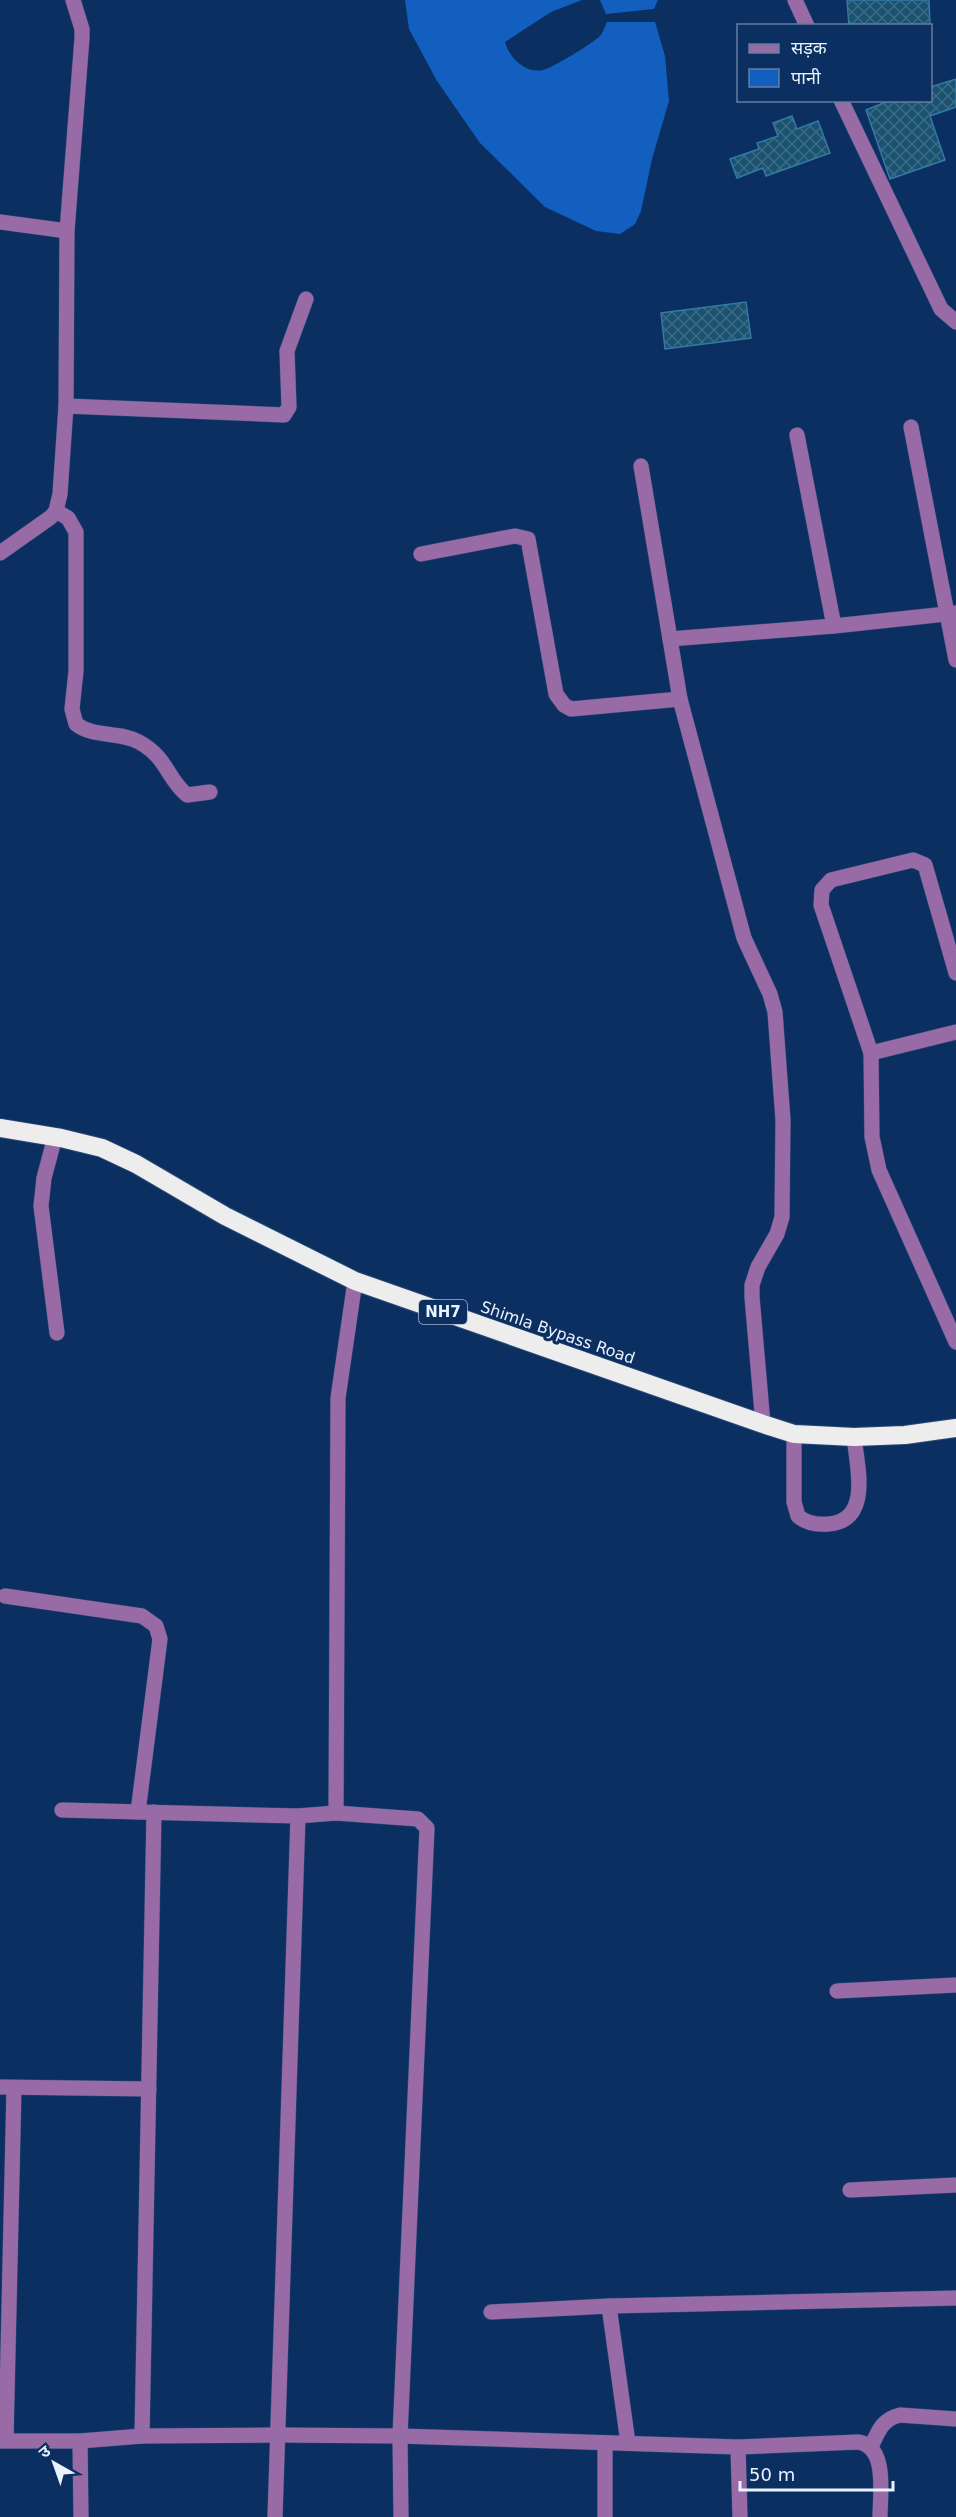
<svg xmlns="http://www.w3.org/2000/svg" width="956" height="2517" font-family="'DejaVu Sans','Noto Sans Devanagari',sans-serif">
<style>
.water{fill:#125fc0}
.building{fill:url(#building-cross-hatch);stroke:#337aa4;stroke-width:1.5}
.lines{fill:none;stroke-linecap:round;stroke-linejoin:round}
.minor-casing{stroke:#2a4a76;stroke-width:16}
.highway-casing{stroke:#2a4a76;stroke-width:20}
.minor{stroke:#986ba7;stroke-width:15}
.highway{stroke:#ededed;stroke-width:18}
.labels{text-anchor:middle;stroke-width:6;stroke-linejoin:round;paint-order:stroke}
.shield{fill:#0b2f60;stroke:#a6b8cf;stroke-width:1.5}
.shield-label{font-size:15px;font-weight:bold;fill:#e9f2fe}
.street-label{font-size:16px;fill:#e9f2fe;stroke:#0b2f60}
</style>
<defs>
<pattern id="building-cross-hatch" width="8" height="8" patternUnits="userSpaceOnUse" patternTransform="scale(1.5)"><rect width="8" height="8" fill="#1a5270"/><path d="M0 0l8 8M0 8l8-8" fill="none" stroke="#3b6b85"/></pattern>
</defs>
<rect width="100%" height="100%" fill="#0b2f60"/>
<g class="water">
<path d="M405 0H582L551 12 505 42C509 57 525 74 543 70 551 69 595 42 601 35 603 32 605 26 607 22H655L665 56 669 101 652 159 641 211 635 224 620 234 596 231 545 207 480 143 437 81 409 29Z"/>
<path d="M600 0H658L654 9 606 14Z"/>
</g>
<g class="building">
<path d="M847 0H929L930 26H849Z"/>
<path d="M956 79V107L930 116 945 160 890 179 866 110 891 100H930V87Z"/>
<path d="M792 116 797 129 818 121 830 153 766 176 763 168 737 178 730 159 759 149 757 143 778 136 773 123Z"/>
<path d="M746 302 751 338 665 349 661 313Z"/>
</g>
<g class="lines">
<defs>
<g id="minor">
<path d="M795 0 807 26"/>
<path d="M841 100 941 309 956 322"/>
<path d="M0 222 67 231"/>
<path d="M66 406 284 415 289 407 287 351 306 299"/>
<path d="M911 427 956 660"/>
<path d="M797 435 834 626 956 613"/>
<path d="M641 466 670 639 834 626"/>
<path d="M56 511 68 518 76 532V671L72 709 76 724C94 738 119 731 139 742 168 758 167 779 187 795L210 792"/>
<path d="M0 553 51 517 56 511 60 494 66 406 67 231 82 38V29L73 0"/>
<path d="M421 554 515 536 528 539 556 694 564 705 571 709 680 699"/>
<path d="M670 639 680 699 744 938 770 994 775 1012 783 1120 782 1217 777 1234 758 1267 752 1285V1297L763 1424"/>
<path d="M956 973 925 865 913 860 831 880 822 890 821 905 871 1053 872 1137 879 1170 956 1342"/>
<path d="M871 1053 956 1032"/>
<path d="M55 1137 44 1178 41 1206 57 1333"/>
<path d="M794 1434V1502L798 1516C807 1524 818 1525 829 1524 872 1520 857 1466 854 1437"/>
<path d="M5 1596 142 1616 156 1626 160 1639 138 1812"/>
<path d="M62 1810 298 1816 336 1813 418 1819 427 1828 400 2436 401 2517"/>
<path d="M336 1813 338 1398 355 1281"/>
<path d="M837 1991 956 1985"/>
<path d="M0 2087 149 2089"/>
<path d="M850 2190 956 2185"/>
<path d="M609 2306 956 2298"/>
<path d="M491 2312 609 2306 628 2443"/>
<path d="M142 2436 154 1812"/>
<path d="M6 2440 14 2088"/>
<path d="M0 2441H80L142 2436 277 2435 400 2436 738 2447 858 2442C888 2446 880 2495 880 2517"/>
<path d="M80 2441 81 2517"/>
<path d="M605 2444V2517"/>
<path d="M738 2447 740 2517"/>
<path d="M871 2447C878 2432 882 2419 900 2415L956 2419"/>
<path d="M275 2517 298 1816"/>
</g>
<path id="highway" d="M0 1128 61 1138 102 1148 136 1164 225 1216 355 1281 763 1424 794 1434 854 1437 905 1435 956 1428"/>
</defs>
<use href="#minor" class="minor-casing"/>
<use href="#highway" class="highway-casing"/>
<use href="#minor" class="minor"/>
<use href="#highway" class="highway"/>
</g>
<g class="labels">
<rect class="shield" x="419" y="1300" width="48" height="24" rx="4.5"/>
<g class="shield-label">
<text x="443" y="1317">NH7</text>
</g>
<g class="street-label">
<text transform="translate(558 1332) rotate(19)" y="6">Shimla Bypass Road</text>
</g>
</g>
<rect x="737" y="24" width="195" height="78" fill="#0b2f60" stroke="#647d9f" stroke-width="1.5"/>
<rect x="749" y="44" width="30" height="9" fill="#986ba7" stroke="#647d9f" stroke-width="1.5"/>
<text x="791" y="54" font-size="18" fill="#e9f2fe">सड़क</text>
<rect x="749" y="69" width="30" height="18" fill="#125fc0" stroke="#647d9f" stroke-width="1.5"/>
<text x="791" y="84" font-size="18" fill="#e9f2fe">पानी</text>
<g transform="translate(54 2463) rotate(320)" stroke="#0b2f60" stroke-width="4.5" paint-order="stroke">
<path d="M0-4.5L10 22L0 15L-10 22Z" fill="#e9f2fe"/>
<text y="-9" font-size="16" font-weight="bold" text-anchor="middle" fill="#e9f2fe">उ</text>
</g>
<path d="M740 2481v9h153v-9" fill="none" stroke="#e9f2fe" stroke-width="3"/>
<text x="749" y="2481" font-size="18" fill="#e9f2fe" stroke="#0b2f60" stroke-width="4.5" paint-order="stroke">50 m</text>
</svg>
